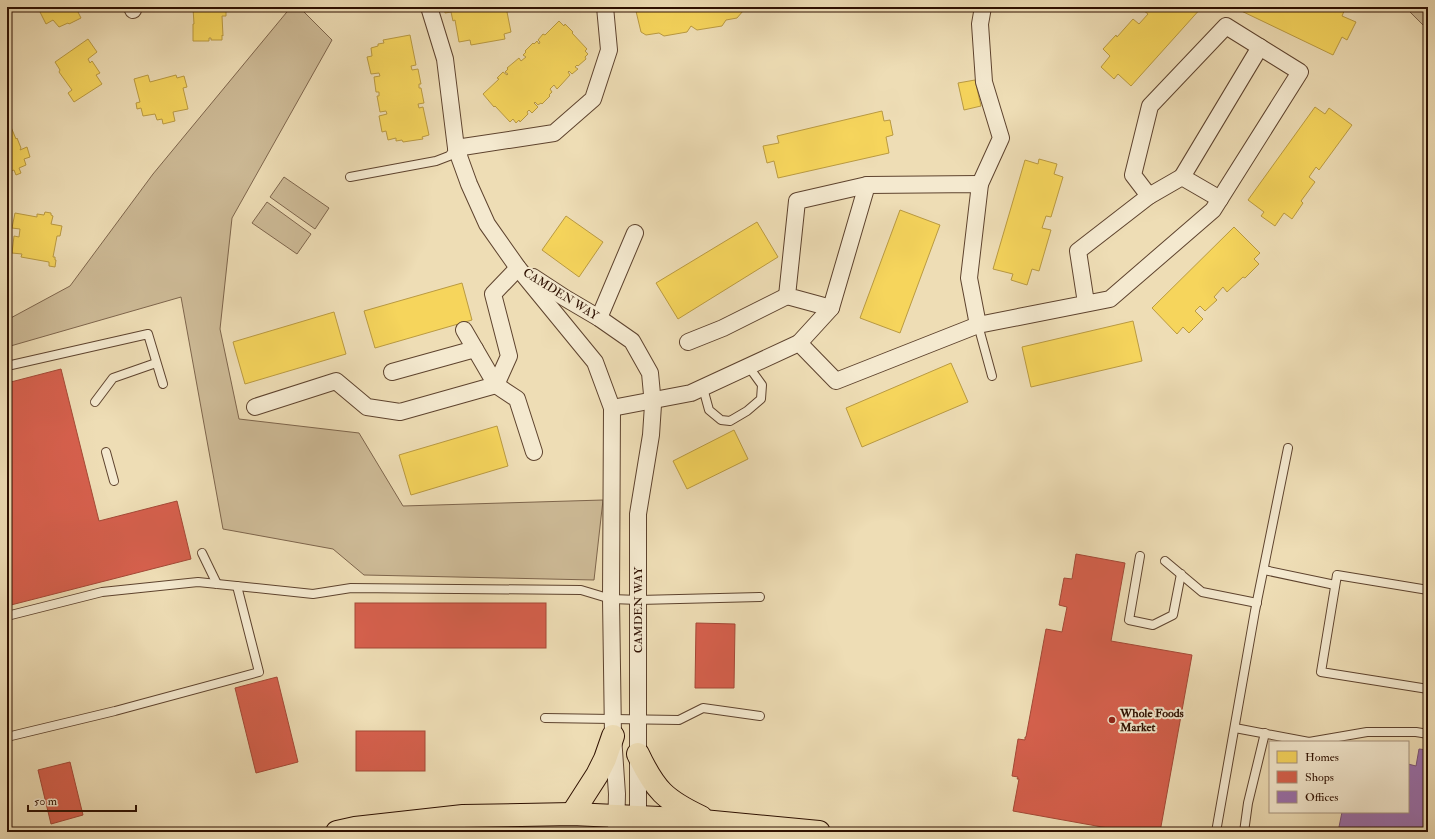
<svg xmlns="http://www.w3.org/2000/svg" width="1435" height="839" font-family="'IM FELL Double Pica',serif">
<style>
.green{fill:#cdba96;stroke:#7e654c}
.homes{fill:#f6d55c;stroke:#ba9a41}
.shops{fill:#d6604d;stroke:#a44836}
.offices{fill:#9970ab;stroke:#795378}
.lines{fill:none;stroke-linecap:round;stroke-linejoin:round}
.lane-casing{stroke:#5e432e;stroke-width:10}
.street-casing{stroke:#5e432e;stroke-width:18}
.highway-casing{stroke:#2e1001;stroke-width:24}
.lane{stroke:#f4e9cf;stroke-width:8}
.street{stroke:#f4e9cf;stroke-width:16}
.highway{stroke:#eeddb5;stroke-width:22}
.poi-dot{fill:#8f2418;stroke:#f4e9cf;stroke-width:1.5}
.labels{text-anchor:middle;stroke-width:4;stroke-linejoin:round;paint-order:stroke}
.street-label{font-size:12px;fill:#2e1001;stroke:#f4e9cf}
.poi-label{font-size:12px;font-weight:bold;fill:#2e1001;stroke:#f4e9cf;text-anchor:start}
</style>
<rect width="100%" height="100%" fill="#eeddb5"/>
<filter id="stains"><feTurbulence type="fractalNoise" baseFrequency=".005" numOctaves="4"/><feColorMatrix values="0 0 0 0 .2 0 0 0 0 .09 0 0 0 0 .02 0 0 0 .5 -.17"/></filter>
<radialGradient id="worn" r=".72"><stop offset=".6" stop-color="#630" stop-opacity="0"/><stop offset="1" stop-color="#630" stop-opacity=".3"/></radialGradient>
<g class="green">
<path d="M291 7H299L332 40 232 218 220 329 239 419 359 433 403 506 603 500 594 580 364 575 333 549 223 529 181 297 7 347V320L70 286 153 174Z"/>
<path d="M1405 7H1428V30Z"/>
<path d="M284 177 329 208 315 229 270 197Z"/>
<path d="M267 202 311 234 297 254 252 223Z"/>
</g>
<g class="homes">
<path d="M43 7H86V8L78 12 81 18 69 24 68 23 59 27 53 20 46 24 39 10Z"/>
<path d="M194 7H226V16H222L223 36 222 35V40H211V38H209V41H193V24H194L193 8Z"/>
<path d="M444 7H506L511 32 504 34 505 39 471 45 470 40 459 42 455 20 453 21 451 12 445 13Z"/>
<path d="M635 7H742L743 11 737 18 726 20 722 26 697 30 691 26 687 32 664 36 659 33 646 35 641 32Z"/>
<path d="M1145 7H1202L1131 86 1118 74 1114 79 1101 67 1110 56 1103 49 1116 35 1117 37 1133 19 1139 24 1148 14 1143 10Z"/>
<path d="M1233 7H1340L1345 9 1342 16 1356 22 1347 40 1342 37 1333 55Z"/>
<path d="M559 21 564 26 565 24 573 32 572 33 587 49 585 51 588 54 585 57 586 59 578 66 577 65 575 67 578 69 572 74 569 71 568 72 570 75 560 86 557 89 554 85 550 89 552 92 549 95 550 96 542 104 541 103 538 105 535 102 534 103 538 107 532 113 529 110 527 112 528 114 520 122 519 120 516 123 513 119 510 122 495 106 494 107 483 94 499 79 497 78 503 72 507 75 508 74 505 72 508 69 507 68 519 58 521 61 526 57 523 55 526 52 525 51 533 43 534 44 537 41 539 44 540 42 538 40 543 34 545 35Z"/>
<path d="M410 35 416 65 411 66 412 70 418 69 421 84H419V88H421L424 103 418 104 419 108 423 107 429 135 422 137 423 139 403 142 402 140 396 141V138L388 140 386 131 382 132 379 116 387 114 386 111 380 112 377 96H379V92H376L374 77 380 76 379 73 371 74 367 57 372 56 371 48 378 46V44L384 43 383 40Z"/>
<path d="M88 39 97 52 88 59 90 63 92 61 100 73 96 75 102 84 74 102 68 93 72 90 59 72 60 70 55 62Z"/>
<path d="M148 75 150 82 176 75 177 78 184 76 187 87 183 88 188 109 173 112 175 121 163 124 162 119 157 120 155 114 143 116 141 108 137 109 136 103 140 102 134 79Z"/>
<path d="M975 80 981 106 964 110 958 83Z"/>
<path d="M1315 107 1325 114 1329 108 1352 125 1319 170 1316 167 1309 177 1315 182 1301 201 1303 203 1292 219 1284 213 1275 226 1261 216 1264 212 1248 200Z"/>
<path d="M882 111 884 121 890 120 893 135 886 137 889 153 778 178 774 161 767 163 763 146 779 143 777 136Z"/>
<path d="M11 127 16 139 17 138 21 148 20 150 27 147 30 157 24 159 26 165 19 168 21 173 16 175 14 170 7 173V128Z"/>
<path d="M1039 159 1057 164 1054 174 1063 177 1051 217 1046 216 1042 228 1051 230 1039 271 1032 269 1027 285 1011 280 1013 274 993 269 1025 160 1038 164Z"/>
<path d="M900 210 940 225 900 333 860 318Z"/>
<path d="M45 212 51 213V215L53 216 51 224 62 226 60 236H57L53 257H55V260H56L55 267 49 266V262L21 257 22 254 12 253 14 236 19 237 20 229 12 228 15 213 37 217V214L44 215Z"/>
<path d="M566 216 603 242 579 277 542 250Z"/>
<path d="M757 222 778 257 678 319 656 283Z"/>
<path d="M1234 227 1260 253 1254 259 1259 264 1245 278 1243 277 1227 292 1223 287 1214 297 1217 300 1205 311 1200 306 1195 311 1203 319 1189 333 1183 327 1177 334 1152 308Z"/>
<path d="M462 283 472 320 375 348 364 311Z"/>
<path d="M334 312 346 354 245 384 233 342Z"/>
<path d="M1133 321 1142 361 1031 387 1022 347Z"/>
<path d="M951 363 968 402 862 447 846 408Z"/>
<path d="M497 426 508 466 411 495 399 455Z"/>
<path d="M734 430 748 459 687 489 673 461Z"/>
</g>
<g class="shops">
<path d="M61 369 99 521 177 501 191 559 7 606V383Z"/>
<path d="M1076 554 1125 563 1111 641 1192 655 1160 832H1130L1013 811 1019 779H1017L1018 777 1012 776 1018 739 1025 740V737H1026L1046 629 1062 632 1067 607 1059 605 1064 578 1072 579Z"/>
<rect x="355" y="603" width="191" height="45"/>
<path d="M696 623 735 624 734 688H695Z"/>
<path d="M277 677 298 762 256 773 235 688Z"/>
<rect x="356" y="731" width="69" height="40"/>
<path d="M70 762 83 815 51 824 38 770Z"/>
</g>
<path class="offices" d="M1419 749 1428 750V832H1338L1342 812H1408V764L1416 766Z"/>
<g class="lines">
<defs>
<g id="lane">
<path d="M350 177 436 161 449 156 456 148"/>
<path d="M978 325 992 376"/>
<path d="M7 366 148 334 163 384"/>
<path d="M703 388 709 410 721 420 730 421 747 411 761 399 762 385 749 367"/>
<path d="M95 402 113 378 156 363"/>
<path d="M106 452 114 481"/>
<path d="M202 553 217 584"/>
<path d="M1140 556 1129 620 1153 625 1173 615 1181 574"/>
<path d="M1165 561 1202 592 1257 603"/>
<path d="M1264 570 1335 585"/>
<path d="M1428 590 1337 575 1321 672 1428 689"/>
<path d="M7 616 102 592 198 582 313 594 351 588 581 590 611 599 639 600 760 597"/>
<path d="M545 718 679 720 703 708 760 716"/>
<path d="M1235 728 1309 742 1367 732H1416L1428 734"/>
<path d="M7 737 115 711 259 672 237 586"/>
<path d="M1216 832 1255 611 1288 448"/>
<path d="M1244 832 1248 803 1265 733"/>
</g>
<g id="street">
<path d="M132 7 133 10"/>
<path d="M429 7 445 59 456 148"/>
<path d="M605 7 609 50 593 99 554 133 456 148 469 184 487 224 518 268 595 362 612 408 611 599 613 736 617 794 616 832"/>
<path d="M1182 177 1260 47"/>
<path d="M980 184 1001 138 984 82 980 24 983 7"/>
<path d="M1149 196 1182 177 1220 199"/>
<path d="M533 277 565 298 599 318 632 341 650 373 653 405 651 435 638 514V832"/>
<path d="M831 308 787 296 797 201 867 185"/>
<path d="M599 318 635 233"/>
<path d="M464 330 496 385 517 399 534 452"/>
<path d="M688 342 723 328 787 296"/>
<path d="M799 343 831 308 867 185 980 184 969 278 978 325"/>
<path d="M392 372 475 349"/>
<path d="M255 407 336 381 367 407 400 412 496 385 509 356 493 294 518 268"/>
<path d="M612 408 691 393 799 343 836 381 978 325 1110 299 1213 210 1300 72 1226 26 1150 106 1133 175 1149 196 1078 251 1086 303"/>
</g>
<g id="highway">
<path d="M638 754C655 790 665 800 701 817"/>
<path d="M572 814 597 775 605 759 613 736"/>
<path d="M337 832 355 828 463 816 572 814 682 819 819 832"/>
</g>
</defs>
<use href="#lane" class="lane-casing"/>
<use href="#street" class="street-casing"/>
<use href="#highway" class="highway-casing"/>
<use href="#lane" class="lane"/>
<use href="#street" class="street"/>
<use href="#highway" class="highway"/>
</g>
<circle class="poi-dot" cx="1112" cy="720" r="4"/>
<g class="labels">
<g class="street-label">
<text transform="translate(561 294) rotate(32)" y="4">CAMDEN WAY</text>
<text transform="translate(638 610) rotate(-90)" y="4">CAMDEN WAY</text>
</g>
<g class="poi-label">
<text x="1120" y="717">Whole Foods<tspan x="1120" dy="14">Market</tspan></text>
</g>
</g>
<rect width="1435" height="839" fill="none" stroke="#eeddb5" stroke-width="24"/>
<rect x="8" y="8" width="1419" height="823" fill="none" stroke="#2e1001" stroke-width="2"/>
<rect x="12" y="12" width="1411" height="815" fill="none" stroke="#2e1001"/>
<rect x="1269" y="741" width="140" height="72" fill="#f4e9cf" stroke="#a5927d"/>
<rect x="1277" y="751" width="20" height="12" fill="#f6d55c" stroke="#a5927d"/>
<text x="1305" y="761" font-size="12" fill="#2e1001">Homes</text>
<rect x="1277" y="771" width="20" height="12" fill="#d6604d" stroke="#a5927d"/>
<text x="1305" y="781" font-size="12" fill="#2e1001">Shops</text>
<rect x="1277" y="791" width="20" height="12" fill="#9970ab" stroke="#a5927d"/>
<text x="1305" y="801" font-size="12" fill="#2e1001">Offices</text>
<path d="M28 805v6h108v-6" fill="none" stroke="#2e1001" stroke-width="2"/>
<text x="34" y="805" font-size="12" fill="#2e1001" stroke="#f4e9cf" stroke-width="3" paint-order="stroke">50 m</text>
<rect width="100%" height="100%" filter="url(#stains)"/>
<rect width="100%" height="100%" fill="url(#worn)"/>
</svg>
